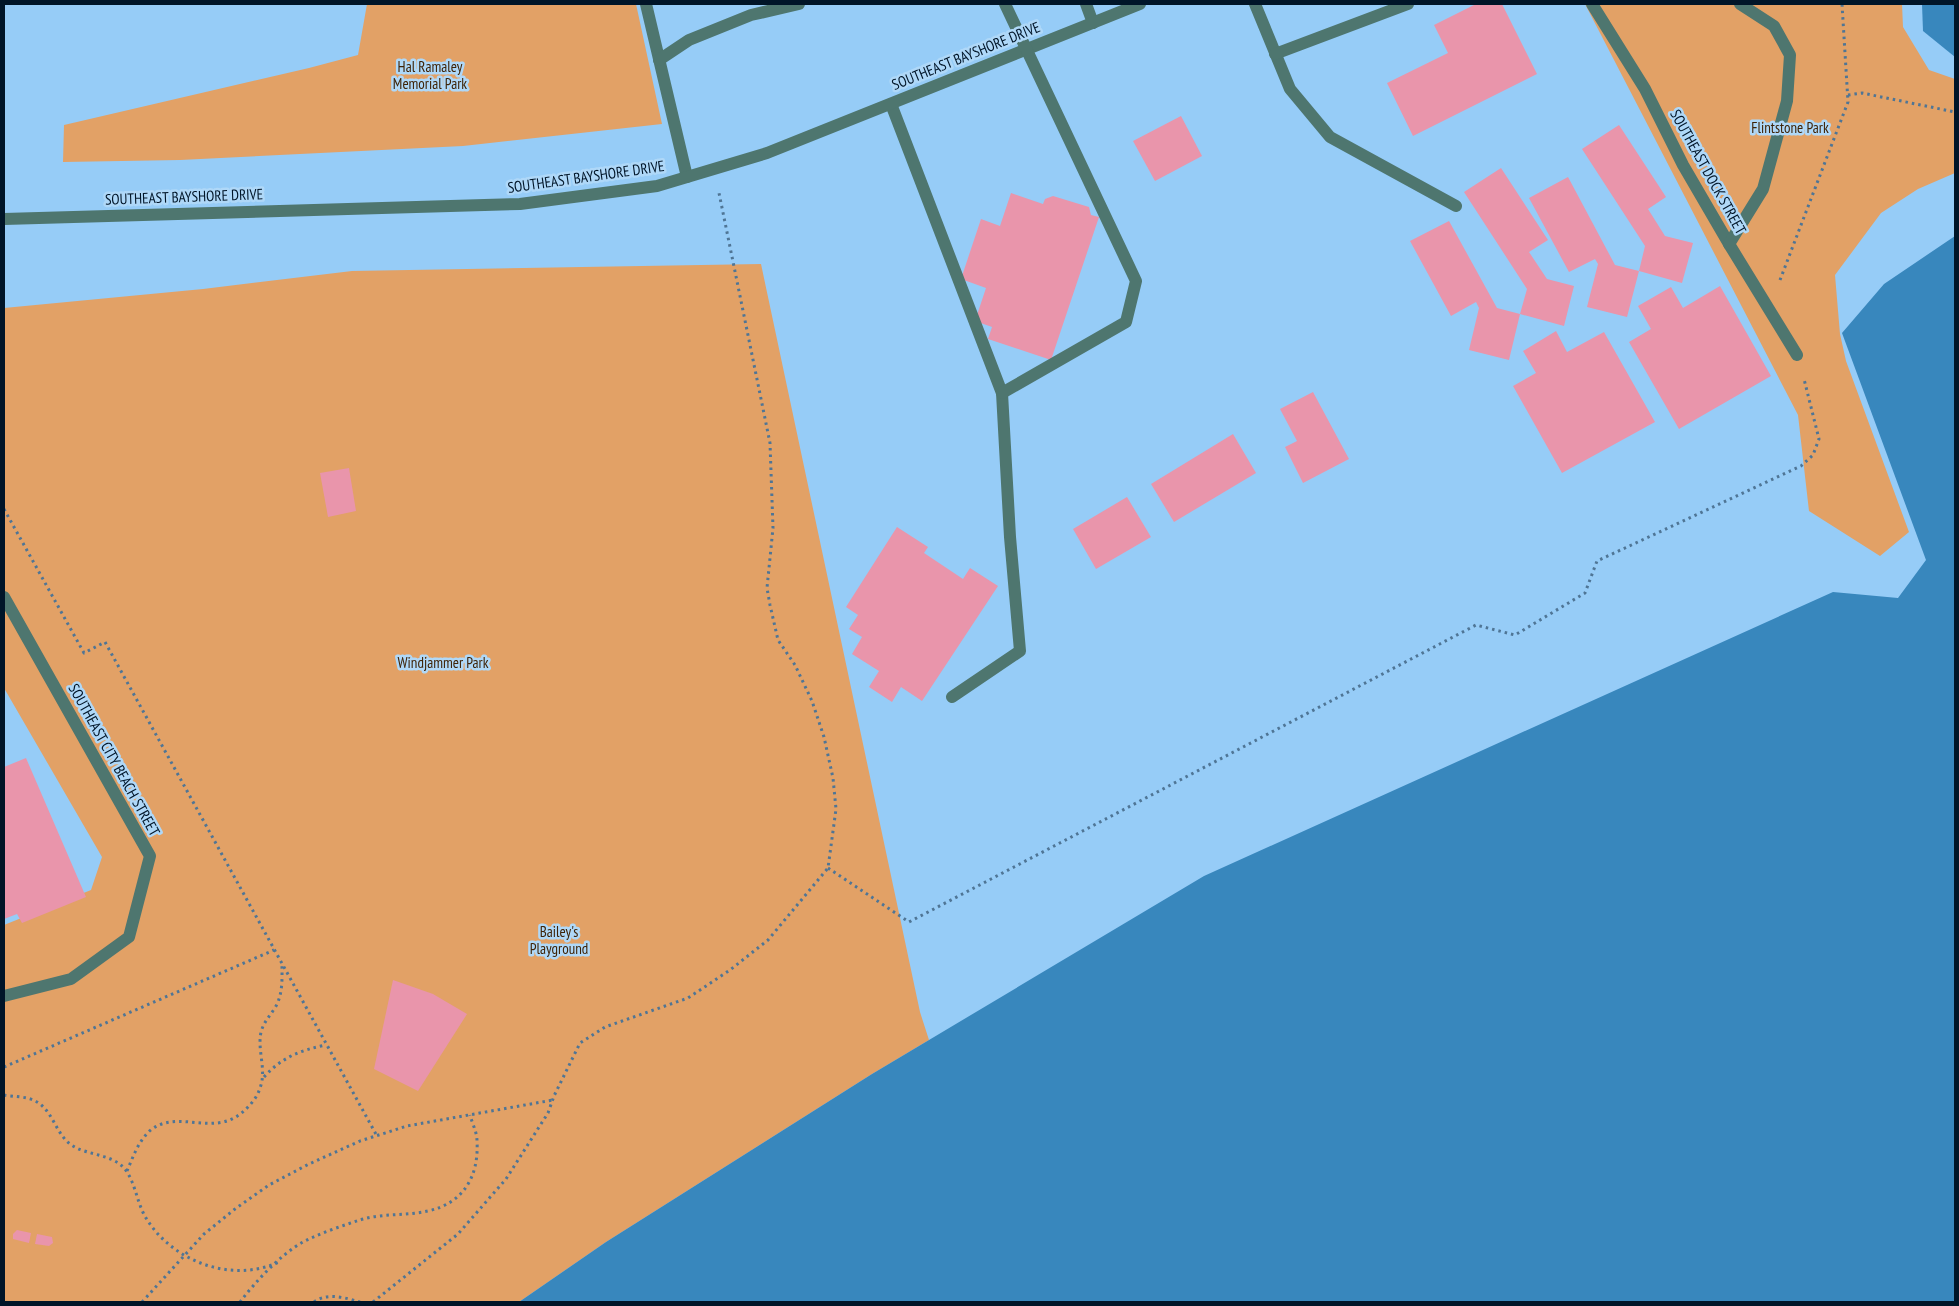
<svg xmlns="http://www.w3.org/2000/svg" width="1959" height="1306" font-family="'PT Sans Narrow',sans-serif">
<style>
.green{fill:#e2a166}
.water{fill:#3887bd}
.building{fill:#e995ab}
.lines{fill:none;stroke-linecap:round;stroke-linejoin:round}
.path{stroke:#4f7595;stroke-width:3;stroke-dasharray:2.5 4;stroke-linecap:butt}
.minor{stroke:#4e766f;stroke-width:12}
.labels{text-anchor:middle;stroke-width:5;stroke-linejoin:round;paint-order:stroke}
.street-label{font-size:15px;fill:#001528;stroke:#afd8f8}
.park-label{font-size:15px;fill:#3e2307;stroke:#afd8f8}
</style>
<rect width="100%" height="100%" fill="#96ccf7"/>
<g class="green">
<path d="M367 4H636L662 124 463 146 180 160 63 162 64 125 309 68 358 55Z"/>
<path d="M1585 4H1902L1903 27 1929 70 1955 79V173L1918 189 1881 213 1835 275 1840 334 1846 361 1909 532 1880 556 1809 511 1798 415Z"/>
<path d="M761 264 920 1012 929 1040 872 1074 606 1242 519 1302H4V925L91 890 102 857 4 688V308L203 289 352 271Z"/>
</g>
<g class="water">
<path d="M1922 4H1955V57L1923 31Z"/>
<path d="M1955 236V1302H519L606 1242 872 1074 1204 876 1833 592 1898 598 1926 560 1842 333 1884 284Z"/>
</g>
<g class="building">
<path d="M1476 4H1502L1537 74 1413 136 1387 83 1448 53 1434 25Z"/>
<path d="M1181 116 1202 156 1155 181 1133 141Z"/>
<path d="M1619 125 1666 197 1648 209 1665 236 1693 243 1682 283 1639 271 1627 317 1587 307 1598 264 1595 259 1569 272 1529 198 1568 177 1615 265 1639 271 1645 246 1582 149Z"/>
<path d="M1501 168 1548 240 1529 252 1547 279 1574 286 1564 326 1520 314 1509 360 1469 350 1479 308 1476 302 1451 316 1410 241 1449 221 1497 308 1520 314 1527 289 1464 192Z"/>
<path d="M1011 193 1043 204 1045 199 1053 196 1089 207 1091 215 1099 217 1051 360 988 339 992 327 975 321 986 288 961 279 981 219 1000 226Z"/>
<path d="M1720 286 1771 376 1679 429 1629 342 1651 329 1638 306 1671 287 1683 308Z"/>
<path d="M1556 331 1567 352 1604 332 1655 422 1562 473 1513 386 1536 373 1523 351Z"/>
<path d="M1313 392 1349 459 1303 483 1285 447 1297 441 1280 409Z"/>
<path d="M1233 434 1256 473 1174 522 1151 484Z"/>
<path d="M349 468 356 511 328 517 320 473Z"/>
<path d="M1127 497 1151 537 1096 569 1073 529Z"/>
<path d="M897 527 928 547 924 553 963 579 970 568 998 586 922 701 901 687 892 702 869 687 879 671 852 654 862 637 849 629 858 615 846 607Z"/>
<path d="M26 758 86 897 22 923 17 914 4 919V767Z"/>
<path d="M393 980 433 994 467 1014 418 1091 374 1069Z"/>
<path d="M17 1230 31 1233 29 1243 13 1239V1234Z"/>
<path d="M37 1234 52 1237 53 1243 49 1246 35 1244Z"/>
</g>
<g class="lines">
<g class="path">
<path d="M1848 95 1862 93 1955 112"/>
<path d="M1780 280 1848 102 1842 4"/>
<path d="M4 509 84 653 105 642 377 1136"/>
<path d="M828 868 909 922 1476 625 1515 635 1585 593 1597 561 1801 466 1813 455 1819 439 1804 379"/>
<path d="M4 1067 274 950"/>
<path d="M264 1077C282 1057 301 1050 326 1045"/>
<path d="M4 1095C14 1097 28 1096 37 1102 54 1112 56 1136 73 1146 89 1156 116 1154 127 1172 136 1186 137 1203 146 1218 172 1261 231 1284 279 1262"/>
<path d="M127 1171C133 1157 139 1139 152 1129 182 1108 216 1141 248 1107 253 1102 258 1095 260 1088 267 1070 257 1051 261 1032 264 1021 271 1015 276 1006 283 993 282 978 282 965"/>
<path d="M142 1302 204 1234 235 1209 269 1185 309 1164 360 1141 407 1126 553 1100"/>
<path d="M240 1302C256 1281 280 1255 303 1242 321 1233 341 1226 360 1220 382 1213 406 1216 428 1211 464 1203 479 1176 477 1141 477 1132 472 1123 470 1115"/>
<path d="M314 1302C327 1292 346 1298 360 1302"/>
<path d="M373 1302 458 1234 506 1179 548 1113 554 1096 580 1043 605 1027 688 998 730 970 768 940 828 868 836 809 833 778 824 737 812 701 795 665 778 640 770 605 767 588 773 528 770 443 719 193"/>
</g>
<g class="minor">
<path d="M646 4 687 177"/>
<path d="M1086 4 1093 23"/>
<path d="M1255 4 1290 89 1330 137 1456 206"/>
<path d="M1592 4 1645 89 1683 165 1729 244 1797 355"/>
<path d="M1275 54 1408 4"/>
<path d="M659 60 689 40 751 15 799 4"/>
<path d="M891 104 1002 393 1010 537 1020 651 952 697"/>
<path d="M4 219 520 204 657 186 767 153 1140 4"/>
<path d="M1729 244 1763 189 1787 101 1790 55 1774 26 1740 4"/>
<path d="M1002 393 1126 322 1136 281 1005 4"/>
<path d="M4 597 150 856 129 937 71 979 4 996"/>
</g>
</g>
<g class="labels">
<g class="street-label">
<text transform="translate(966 56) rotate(-22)" y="5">SOUTHEAST BAYSHORE DRIVE</text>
<text transform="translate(1708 172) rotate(61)" y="5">SOUTHEAST DOCK STREET</text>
<text transform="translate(586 177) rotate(-8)" y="5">SOUTHEAST BAYSHORE DRIVE</text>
<text transform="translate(184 197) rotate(-2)" y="5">SOUTHEAST BAYSHORE DRIVE</text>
<text transform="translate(114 760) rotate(61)" y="5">SOUTHEAST CITY BEACH STREET</text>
</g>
<g class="park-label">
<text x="430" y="72">Hal Ramaley<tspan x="430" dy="17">Memorial Park</tspan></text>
<text x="1790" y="133">Flintstone Park</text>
<text x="443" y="668">Windjammer Park</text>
<text x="559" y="937">Bailey's<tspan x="559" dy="17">Playground</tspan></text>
</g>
</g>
<rect width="1959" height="1306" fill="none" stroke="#001528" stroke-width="10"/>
</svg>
